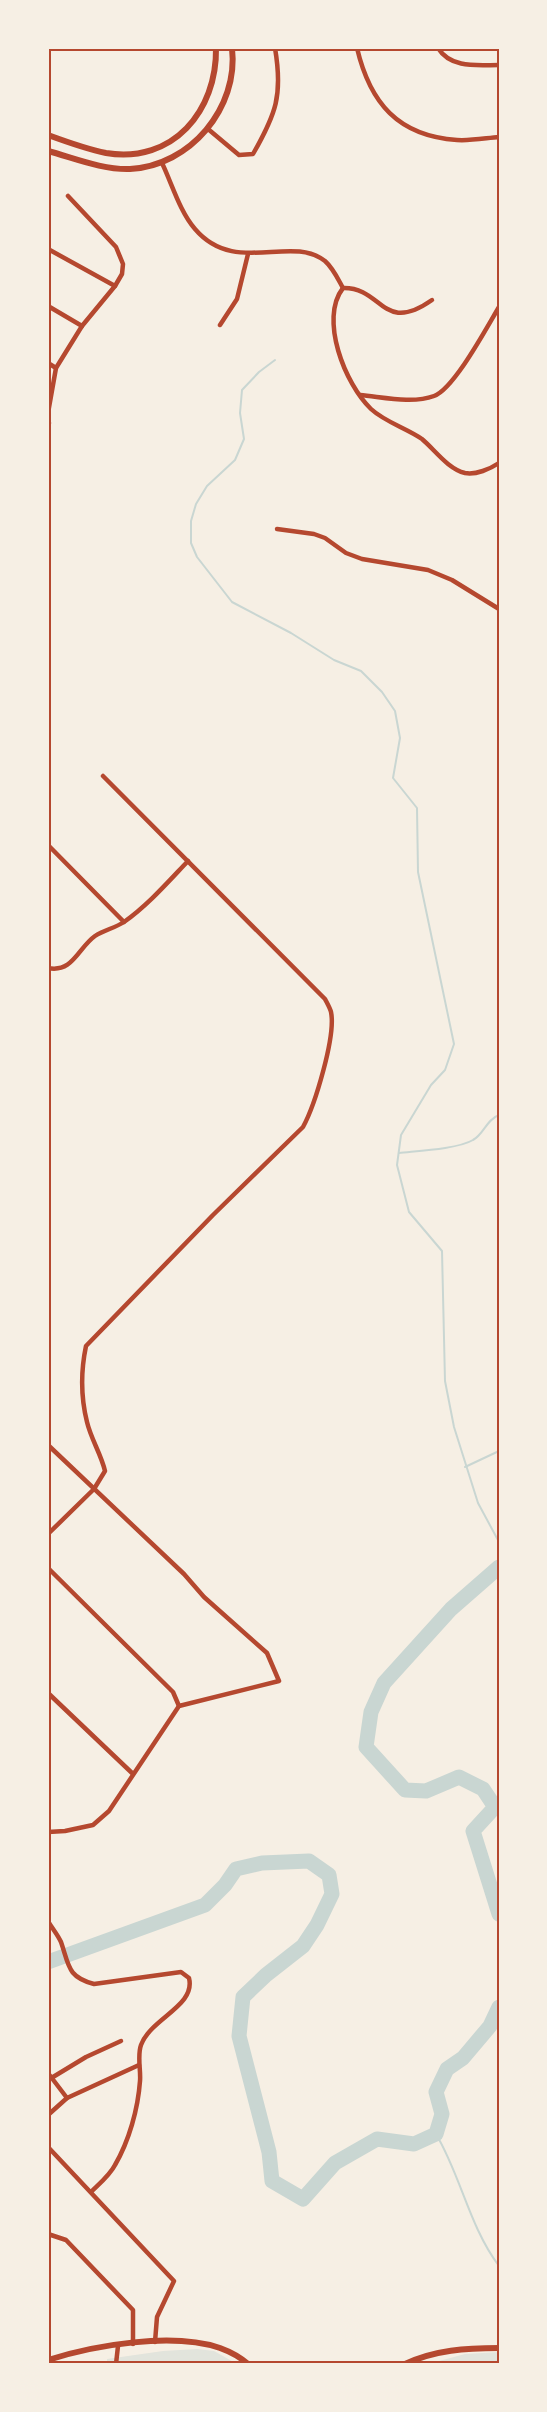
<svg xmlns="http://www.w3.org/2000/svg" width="547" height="2412" font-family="Barlow,sans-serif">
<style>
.green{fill:#e2e4dc}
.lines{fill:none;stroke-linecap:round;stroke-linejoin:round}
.stream{stroke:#c9d6d2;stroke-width:2}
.river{stroke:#c9d6d2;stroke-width:15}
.minor{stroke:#b5482f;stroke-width:4.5}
.tertiary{stroke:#b5482f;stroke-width:6}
.neatline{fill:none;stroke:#b5482f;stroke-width:2}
</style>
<rect width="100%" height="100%" fill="#f6efe4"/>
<g class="green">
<path d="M197 2349 214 2351 237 2364H107V2359L163 2351Z"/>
<path d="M499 2352V2364H428L465 2354Z"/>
</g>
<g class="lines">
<g class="stream">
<path d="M275 360 259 372 242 390 240 413 244 439 235 460 207 486 196 504 191 521V543L197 557 232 602 291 633 334 660 361 671 382 692 395 711 400 738 393 778 417 808 418 872 454 1044 445 1070 431 1085 401 1135 397 1165 409 1212 442 1251 445 1381 454 1427 478 1503 499 1542"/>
<path d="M399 1153C416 1151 458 1149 473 1140 484 1134 486 1120 499 1115"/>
<path d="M465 1467 499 1451"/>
<path d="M436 2134C461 2176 469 2226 499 2266"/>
</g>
<g class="river">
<path d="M499 1567 451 1609 384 1683 371 1712 366 1747 405 1790 426 1791 459 1777 483 1789 495 1807 473 1831 499 1914"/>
<path d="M48 1962 205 1905 225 1885 236 1869 262 1863 309 1861 329 1875 332 1894 317 1925 303 1946 266 1975 243 1997 239 2036 269 2152 272 2181 303 2199 335 2163 377 2139 414 2144 436 2134 442 2114 436 2092 447 2069 463 2058 490 2026 499 2007"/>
</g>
<g class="minor">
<path d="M357 48C370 103 398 136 457 140 471 141 486 138 499 137"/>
<path d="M438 48C451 69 478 65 499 65"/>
<path d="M208 129 239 155 253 154C276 114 283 95 275 48"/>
<path d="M162 163C172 184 180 212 195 229 235 276 290 234 325 261 333 268 338 279 343 288"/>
<path d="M48 249 115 286"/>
<path d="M343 288C319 319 345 384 371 409 385 422 406 428 422 439 435 450 448 469 465 473 476 475 490 469 499 463"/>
<path d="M343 288C383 287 382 335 432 300"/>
<path d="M48 306 82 326"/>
<path d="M220 325 237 299 248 254"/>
<path d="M48 363 56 368"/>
<path d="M360 395C383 397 412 404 434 396 454 389 487 327 499 307"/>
<path d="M48 413 56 368 82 326 115 286 122 274 123 264 116 247 68 196"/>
<path d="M48 420 49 423"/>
<path d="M277 529 314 534 325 538 346 553 362 559 428 570 452 580 499 609"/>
<path d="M48 845 124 922"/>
<path d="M48 968C73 973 78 948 95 936 104 930 115 928 124 922 148 905 168 882 188 861"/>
<path d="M48 1445 184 1574 204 1597 267 1653 279 1681 179 1706 109 1811 93 1825 65 1831 48 1832"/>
<path d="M48 1534 94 1489 105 1471C101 1454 91 1439 87 1422 81 1398 81 1370 86 1346L213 1215 303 1127C315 1105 336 1036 331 1012 330 1008 327 1003 325 999L103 776"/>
<path d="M48 1568 173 1692 179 1706"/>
<path d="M48 1693 132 1773"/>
<path d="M48 1921C52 1928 58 1935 61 1942 69 1965 67 1977 94 1984L181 1972 189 1978C196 2006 151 2018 141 2045 137 2056 141 2070 140 2081 138 2109 129 2141 115 2165 110 2175 99 2184 91 2192"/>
<path d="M48 2073 67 2098 48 2115"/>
<path d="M53 2077 86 2057 121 2041"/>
<path d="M67 2098 139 2065"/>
<path d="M48 2147 174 2281 157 2317 155 2342"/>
<path d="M48 2234 66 2240 133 2310V2344"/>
<path d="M116 2364 118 2346"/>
</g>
<g class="tertiary">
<path d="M48 135C67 142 86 149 106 153 173 164 217 111 216 48"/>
<path d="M48 151C74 158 103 170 130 169 190 166 239 108 232 48"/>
<path d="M48 2360C95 2345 172 2332 220 2348 231 2352 240 2357 248 2364"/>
<path d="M405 2364C435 2350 466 2348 499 2348"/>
</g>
</g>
<rect width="547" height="2412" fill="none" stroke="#f6efe4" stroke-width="99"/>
<rect x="50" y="50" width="448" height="2312" class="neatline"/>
</svg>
